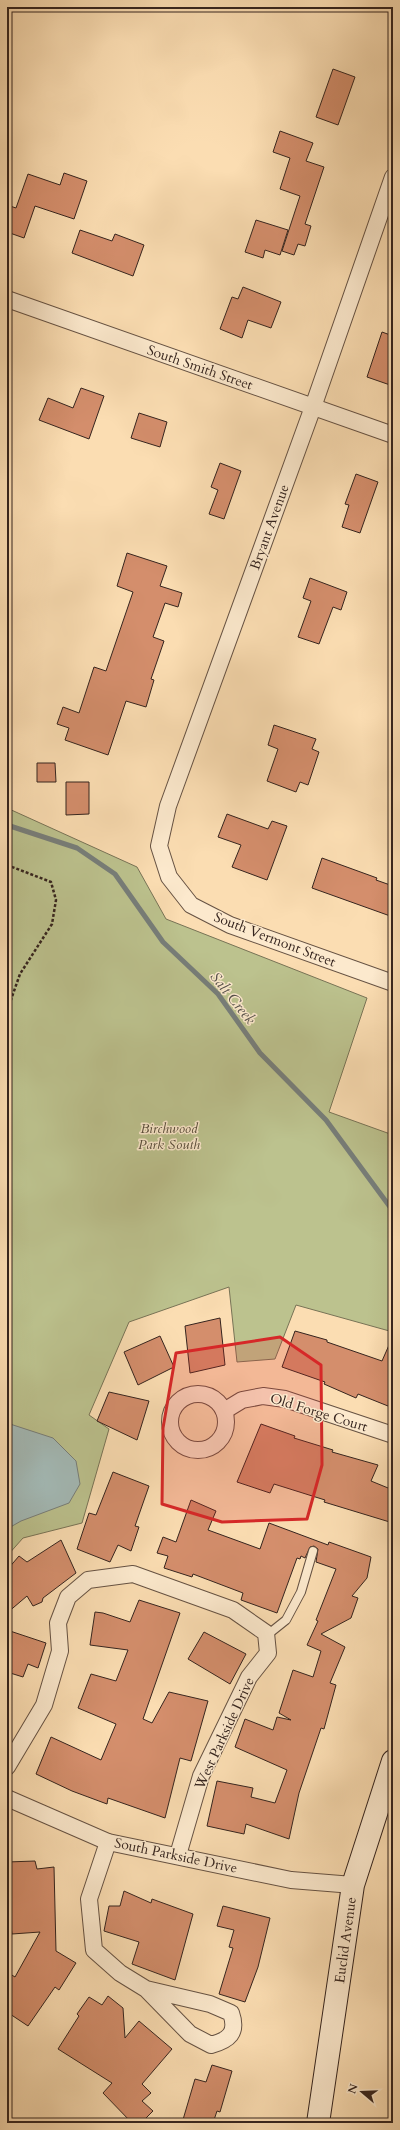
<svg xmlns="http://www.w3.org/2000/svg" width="400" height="2130" font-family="Cardo,serif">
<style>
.green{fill:#bcc28e;stroke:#787356}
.water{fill:#a3bab7;stroke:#777e7a}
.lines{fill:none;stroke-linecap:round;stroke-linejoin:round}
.stream{stroke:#777e7a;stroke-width:5}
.building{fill:#d48e6c;stroke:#35241e}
.lane-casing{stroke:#665243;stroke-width:10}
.street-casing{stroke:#665243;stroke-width:18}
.secondary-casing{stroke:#35241e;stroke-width:24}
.path{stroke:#35241e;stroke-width:2.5;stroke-dasharray:3 2;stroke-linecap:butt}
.lane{stroke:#fce9cd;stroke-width:8}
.street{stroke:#fce9cd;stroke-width:16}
.secondary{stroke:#fce9cd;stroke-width:22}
.marked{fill:#d62828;fill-opacity:0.2;stroke:#d62828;stroke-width:3;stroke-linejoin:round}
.labels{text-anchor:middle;stroke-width:3;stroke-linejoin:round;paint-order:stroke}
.street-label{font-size:14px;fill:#35241e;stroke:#fce9cd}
.park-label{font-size:14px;font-style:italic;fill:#574c3a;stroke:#fce9cd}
.water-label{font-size:15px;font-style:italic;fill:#56514c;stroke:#fce9cd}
</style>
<rect width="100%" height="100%" fill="#fbddb2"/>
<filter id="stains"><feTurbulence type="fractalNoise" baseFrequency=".005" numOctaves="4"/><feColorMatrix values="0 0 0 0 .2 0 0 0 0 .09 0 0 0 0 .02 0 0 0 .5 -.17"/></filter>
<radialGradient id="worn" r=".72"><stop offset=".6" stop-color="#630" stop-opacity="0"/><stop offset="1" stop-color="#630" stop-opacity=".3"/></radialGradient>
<path class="green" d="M7 808 137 867 166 919 367 998 329 1112 393 1135V1332L296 1305 275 1359 237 1362 229 1287 129 1322 89 1415 109 1429 82 1523 23 1538 7 1556Z"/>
<path class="water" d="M7 1423 53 1438 76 1461 80 1484 69 1503 21 1521 7 1529Z"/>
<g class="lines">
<path class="stream" d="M7 825 77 848 115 874 163 942 218 994 260 1053 326 1120 393 1211"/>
</g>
<g class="building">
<path d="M333 69 355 77 338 125 316 117Z"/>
<path d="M280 131 313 143 306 161 324 167 305 224 311 226 305 246 298 244 294 255 282 251 300 196 280 189 290 158 273 152Z"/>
<path d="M64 173 87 181 74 219 35 206 24 238 7 232V205L16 208 28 174 60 185Z"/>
<path d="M256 220 288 230 280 255 265 250 263 258 245 252Z"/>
<path d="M80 230 112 241 115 234 144 245 133 276 72 253Z"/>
<path d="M243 287 281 302 271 328 248 320 242 338 220 329 232 297 238 299Z"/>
<path d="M382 332 393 336V386L367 377Z"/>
<path d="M81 388 104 396 89 439 39 420 48 398 73 408Z"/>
<path d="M139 413 167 422 160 447 131 438Z"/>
<path d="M220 463 241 471 224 519 209 514 218 490 211 487Z"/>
<path d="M356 474 378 482 360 533 342 527 349 505 345 504Z"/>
<path d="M127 553 167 566 160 586 182 593 178 607 165 603 153 637 164 641 151 679 154 680 146 707 126 701 108 755 65 740 69 728 57 724 63 707 79 713 94 667 106 671 133 592 117 586Z"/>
<path d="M310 578 347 592 341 610 333 607 319 644 298 637 311 601 303 598Z"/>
<path d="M274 725 316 739 312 749 319 752 308 785 300 782 296 792 267 781 278 749 268 745Z"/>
<path d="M37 763H55L56 782H37Z"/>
<path d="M66 782H89V814L66 815Z"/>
<path d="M227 814 268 829 272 821 287 826 267 880 232 867 241 845 218 837Z"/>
<path d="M322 858 377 878 376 880 393 886V917L312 888Z"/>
<path d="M220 1318 225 1365 190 1373 185 1326Z"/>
<path d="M295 1331 327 1340V1342L382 1361 393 1336V1408L358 1394 356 1398 324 1384 325 1382 282 1367Z"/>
<path d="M160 1336 174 1367 138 1385 124 1352Z"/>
<path d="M109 1392 149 1401 137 1440 97 1421Z"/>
<path d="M261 1424 295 1436 294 1438 333 1450 332 1452 378 1465 371 1481 393 1490V1523L324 1502 325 1500 274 1484 270 1493 237 1482Z"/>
<path d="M113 1472 149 1486 135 1526 139 1527 131 1551 118 1545 110 1562 77 1549 89 1513 96 1515Z"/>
<path d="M191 1500 216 1511 208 1530 260 1549 269 1523 328 1545 329 1542 371 1557 367 1578 352 1596 358 1598 351 1618 321 1634 345 1647 330 1683 336 1685 324 1729 321 1728 299 1793 289 1839 246 1824 244 1834 207 1826 217 1781 253 1788 251 1797 275 1803 287 1770 235 1747 245 1719 273 1730 277 1717 291 1720 279 1713 293 1670 313 1677 321 1651 307 1645 318 1621 316 1620 336 1569 316 1562 318 1549 314 1546 310 1547 305 1558 301 1556 300 1559 297 1558 277 1613 241 1600 243 1593 193 1574 192 1577 164 1568 168 1556 157 1553 163 1537 176 1542Z"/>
<path d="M61 1540 76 1573 43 1598 42 1602 33 1606 27 1596 7 1613V1570L19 1556 27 1562Z"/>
<path d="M139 1600 180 1613 143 1719 152 1723 169 1692 208 1701 191 1761 180 1758 165 1818 108 1798 107 1804 72 1791 36 1774 51 1737 101 1760 116 1724 78 1708 91 1674 116 1681 128 1650 90 1645 95 1612 103 1613 130 1622Z"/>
<path d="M7 1630 46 1643 38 1668 28 1664 23 1677 7 1672Z"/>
<path d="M204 1632 246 1654 230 1684 188 1659Z"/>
<path d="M35 1861 37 1869 54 1867 56 1951 76 1963 59 1990 55 1987 28 2026 7 2012V1972L15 1977 40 1932 12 1934 7 1899V1862Z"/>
<path d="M124 1891 151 1903 152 1899 193 1914 175 1980 132 1964 139 1942 104 1931 109 1906H120Z"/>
<path d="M223 1906 270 1918 258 1967 245 2002 219 1994 233 1948 229 1947 234 1930 217 1926Z"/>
<path d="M108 1996 123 2008 125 2038 139 2021 172 2049 142 2084 151 2093 142 2101 153 2111 141 2123H132L103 2093 112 2083 58 2049 79 2016 77 2014 89 1997 102 2005Z"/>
<path d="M212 2065 232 2071 220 2112 217 2111 213 2123H182L195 2079 206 2082Z"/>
</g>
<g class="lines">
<defs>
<path id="lane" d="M266 1636 286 1620 301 1592 313 1551"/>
<g id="street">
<path d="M393 177 313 407 168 806 159 846 169 877 191 905 230 925 393 983"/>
<path d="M7 299 393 435"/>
<circle cx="198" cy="1422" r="28"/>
<path d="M224 1411 242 1400 263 1396 285 1399 393 1435"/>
<path d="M7 1767 44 1705 60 1651 58 1623 68 1597 88 1580 133 1574 233 1610 266 1633 268 1653 249 1677 201 1776 178 1855"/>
<path d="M7 1798 108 1842 291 1880 353 1885"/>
<path d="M108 1842 89 1899 94 1950 120 1973 146 1989 210 2004 231 2013C238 2033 229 2040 211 2045L190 2034 146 1989"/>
</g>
<path id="secondary" d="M318 2123 353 1885 393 1761"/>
</defs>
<use href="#lane" class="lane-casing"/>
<use href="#street" class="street-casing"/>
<use href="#secondary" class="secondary-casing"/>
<path class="path" d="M7 865 51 882 56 900 52 924 20 974 7 1011"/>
<use href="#lane" class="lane"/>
<use href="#street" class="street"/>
<use href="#secondary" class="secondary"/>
</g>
<path class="marked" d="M280 1337 321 1365 322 1465 307 1519 222 1522 162 1504 163 1428 176 1353Z"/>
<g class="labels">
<g class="street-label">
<text transform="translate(200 367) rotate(19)" y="5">South Smith Street</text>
<text transform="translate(269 527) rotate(-70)" y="5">Bryant Avenue</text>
<text transform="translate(275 939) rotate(21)" y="5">South Vermont Street</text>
<text transform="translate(319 1412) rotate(17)" y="5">Old Forge Court</text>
<text transform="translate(224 1733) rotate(-65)" y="5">West Parkside Drive</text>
<text transform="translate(176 1855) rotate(12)" y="5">South Parkside Drive</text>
<text transform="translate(345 1940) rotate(-82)" y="5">Euclid Avenue</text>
</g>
<g class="park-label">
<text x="169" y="1133">Birchwood<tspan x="169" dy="16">Park South</tspan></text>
</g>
<g class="water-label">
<text transform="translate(233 998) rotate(51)" y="5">Salt Creek</text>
</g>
</g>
<rect width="400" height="2130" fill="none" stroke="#fbddb2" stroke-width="24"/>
<rect x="8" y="8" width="384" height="2114" fill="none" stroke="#35241e" stroke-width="2"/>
<rect x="12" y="12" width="376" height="2106" fill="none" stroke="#35241e"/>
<g transform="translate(362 2092) rotate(289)" stroke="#fce9cd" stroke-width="3" paint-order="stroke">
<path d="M0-3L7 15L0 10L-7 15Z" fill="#35241e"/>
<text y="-6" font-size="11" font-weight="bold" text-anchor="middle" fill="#35241e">N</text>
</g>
<rect width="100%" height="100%" filter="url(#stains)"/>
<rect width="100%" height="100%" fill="url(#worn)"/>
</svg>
